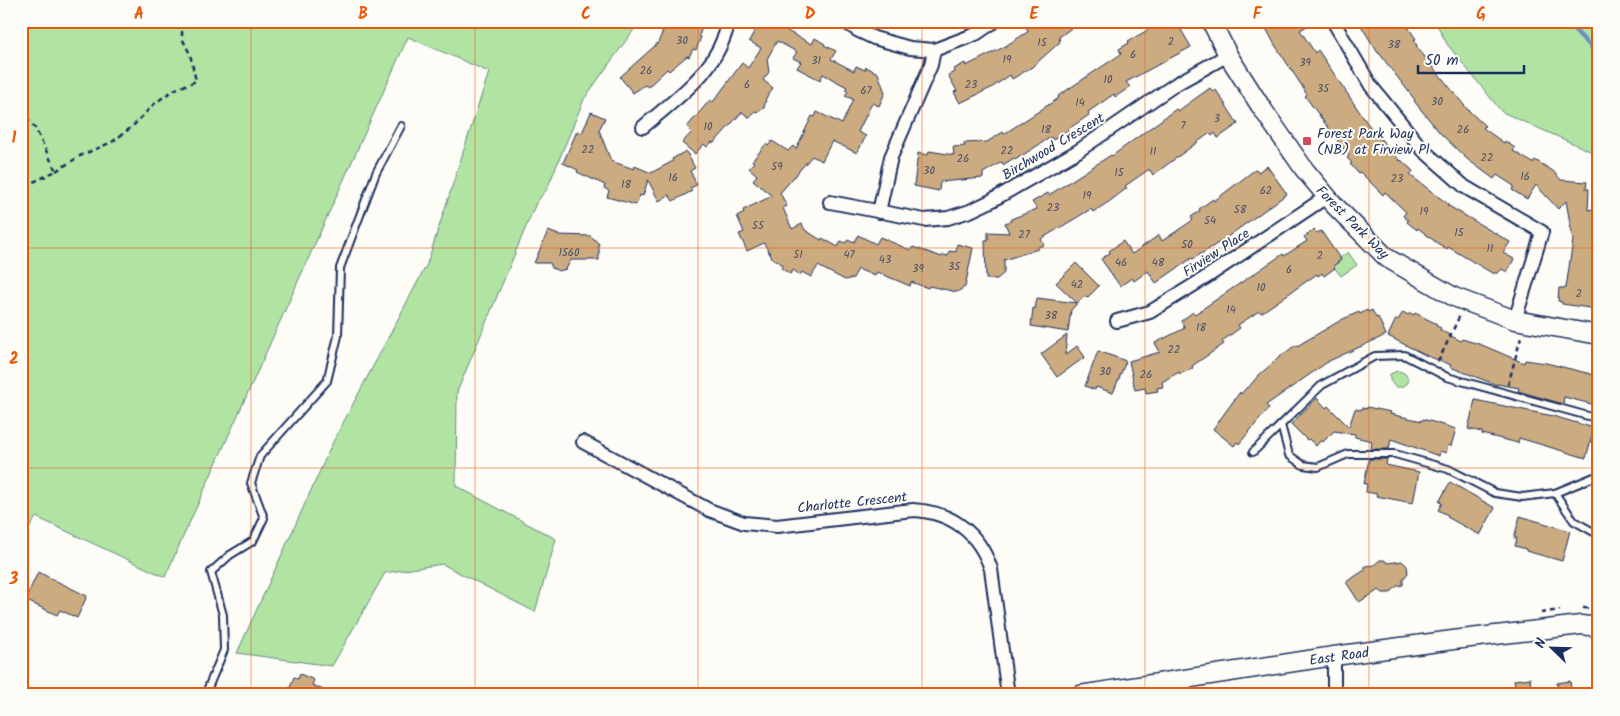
<svg xmlns="http://www.w3.org/2000/svg" width="1620" height="716" font-family="Kalam,sans-serif">
<style>
.green{fill:#b1e3a3;stroke:#668980}
.lines{fill:none;stroke-linecap:round;stroke-linejoin:round}
.stream{stroke:#6893bc;stroke-width:4.5}
.building{fill:#ccab80;stroke:#1b2f5e}
.lane-casing{stroke:#1b2f5e;stroke-width:10}
.street-casing{stroke:#1b2f5e;stroke-width:16}
.secondary-casing{stroke:#1b2f5e;stroke-width:21}
.path{stroke:#1b2f5e;stroke-width:2.5;stroke-dasharray:5 4;stroke-linecap:butt}
.lane{stroke:#fdfcf7;stroke-width:6}
.street{stroke:#fdfcf7;stroke-width:12}
.secondary{stroke:#fdfcf7;stroke-width:18}
.grid{fill:none;stroke:#e8590c;stroke-width:1;stroke-opacity:0.55}
.poi-dot{fill:#d1495b;stroke:#fdfcf7;stroke-width:2}
.labels{text-anchor:middle;stroke-width:4;stroke-linejoin:round;paint-order:stroke}
.number-label{font-size:11px;fill:#474e66}
.poi-label{font-size:14px;fill:#1b2f5e;stroke:#fdfcf7;text-anchor:start}
.street-label{font-size:14px;fill:#1b2f5e;stroke:#fdfcf7}
.neatline{fill:none;stroke:#e8590c;stroke-width:2}
.grid-label{font-size:16px;text-anchor:middle;font-weight:bold;fill:#e8590c}
</style>
<rect width="100%" height="100%" fill="#fdfcf7"/>
<filter id="ink" filterUnits="userSpaceOnUse"><feTurbulence type="fractalNoise" baseFrequency=".02" numOctaves="2"/><feDisplacementMap in="SourceGraphic" scale="10" xChannelSelector="R" yChannelSelector="G"/><feConvolveMatrix kernelMatrix="1 2 1 2 8 2 1 2 1" color-interpolation-filters="sRGB"/></filter>
<g filter="url(#ink)">
<g class="green">
<path d="M21 21H640L584 99 547 189 536 203 457 392 456 486 556 539 535 612 442 564 385 573 332 666 237 653 333 442 427 264 489 72 408 37 165 577 36 517 21 542Z"/>
<path d="M1435 21H1599V155L1502 112 1447 44Z"/>
<path d="M1348 252 1357 265 1341 276 1333 266 1341 260 1340 258Z"/>
<path d="M1397 371C1404 371 1410 377 1408 383L1402 387H1395L1390 380V374Z"/>
</g>
<g class="lines">
<path class="stream" d="M1566 21 1599 55"/>
</g>
<g class="building">
<path d="M667 21H704L699 36 701 37 696 50 693 49 689 57 687 56 669 71 667 69 648 87 645 85 633 93 620 77 658 43Z"/>
<path d="M760 21H792L787 31 812 44 815 38 825 44 824 45 836 51 831 59 854 71 856 66 865 70 866 67 878 73 885 93 879 106 872 103 858 132 866 136 857 153 832 141 822 161 812 156 780 193 787 206 783 208 792 229 802 224 805 230 821 240 822 238 838 247 841 241 846 243 848 239 854 242 858 235 876 244 880 237 910 250 913 247 942 257 943 255 948 256 949 251 956 252 957 244 973 248 965 287 957 292 929 286 928 288 911 282 910 286 877 272 875 276 858 269 853 278 845 280 818 266 811 277 802 272 800 275 793 270 790 274 781 268 783 265 772 258 764 243 747 251 739 234 744 232 737 216 744 212 743 210 772 196 753 180 757 175 749 168 754 162 752 161 766 144 768 146 772 141 788 151 793 146 796 149 812 116 815 117 817 112 842 124 853 99 845 96 848 91 845 90 847 87 823 74 820 80 797 68 801 62 793 58 797 52 777 41 767 59 769 72 763 80 773 88 766 98 764 108 758 112 755 111 750 118 742 112 714 143 712 142 707 147 704 144 695 154 682 143 692 132 687 127 710 100 713 102 742 63 748 68 761 48 749 41Z"/>
<path d="M1032 21H1081L1059 37 1060 42 1032 67 1012 79 1010 75 991 88 960 103 954 92 957 91 948 75 955 72 954 69 965 63 966 66 1004 47 1029 31 1025 27Z"/>
<path d="M1157 21H1176L1191 47 1126 82 1130 87 1115 97 1114 94 1088 112 1089 115 1067 130 1068 131 1053 140 1051 137 1015 160 1014 158 1003 165 1002 162 983 173V178L940 182 939 191 914 186 918 153 928 155 929 151 954 155 953 147 965 146 964 143 987 142 1003 132 1004 134 1059 98 1058 96 1121 54 1119 49 1129 43 1128 41 1148 30 1147 28Z"/>
<path d="M1262 21H1316L1300 30 1315 53 1318 50 1367 123 1400 161 1401 160 1413 171 1410 175 1448 204 1447 205 1510 242 1503 253 1514 259 1507 272 1502 269 1498 273H1492L1448 247 1447 249 1437 243 1418 228 1417 230 1407 222 1408 220 1403 216 1406 212 1385 192 1383 195 1360 172 1358 173 1350 164 1352 163 1347 158 1349 156 1305 96 1307 95 1302 86 1275 45Z"/>
<path d="M1358 21H1404L1416 39 1414 40 1417 46H1416L1468 110 1485 126 1483 128 1504 143 1505 141 1515 148 1513 151 1533 163 1535 160 1553 171 1561 180 1587 182 1586 189H1589L1588 210 1599 208V297L1597 309 1562 304V302L1558 301 1559 288H1566L1573 240 1566 201 1558 209 1536 185 1527 199 1512 190 1514 186 1497 175 1494 179 1467 159 1440 133 1414 101 1415 100 1379 53H1378Z"/>
<path d="M1210 88 1213 92 1216 90 1238 124 1218 138 1215 133 1212 136 1210 133 1153 175 1150 170H1148L1125 186 1127 188 1110 201 1093 212 1091 209 1041 239 1044 245 1038 247V249L1004 260V273L997 279H986L985 240H988V232L1009 233 1005 223 1011 221V219L1037 209 1032 202 1048 193 1049 195 1111 155 1112 156 1176 109 1178 111Z"/>
<path d="M591 112 605 118 599 130 611 161 634 169 635 166 651 173 673 161 672 159 686 151 695 168 690 171 697 185 690 188 692 191 673 201 669 195 659 201 648 180 643 196 640 195 636 205 607 197 609 191 604 188 605 185 577 172 578 170 563 163 577 131 582 133Z"/>
<path d="M1267 166 1287 194 1223 240 1193 259 1192 258 1156 283 1148 271 1134 281 1132 278 1120 286 1101 259 1110 253 1109 251 1123 241 1132 254 1159 235 1162 241 1193 220 1191 217 1200 211 1199 209 1213 199 1214 201 1256 169 1258 172Z"/>
<path d="M1314 230 1317 233 1321 231 1341 260 1333 266 1335 268 1324 276 1322 273 1318 276 1317 274 1261 313 1259 311 1238 325 1240 328 1222 341 1224 344 1192 366 1193 368 1180 374 1179 372 1162 382 1163 387 1157 388 1158 391 1146 393 1145 388 1135 390 1129 361 1160 352 1155 343 1185 328 1181 321 1193 312 1195 314 1283 254 1284 256 1307 241 1304 237Z"/>
<path d="M548 231 559 235 591 236 599 244V260H571L566 269 559 271 552 268 550 263H534Z"/>
<path d="M1076 263 1099 286 1087 298 1084 296 1071 310 1068 332 1031 326 1033 308 1035 309 1037 298 1077 303 1056 283Z"/>
<path d="M1367 310 1368 312 1372 310 1376 318 1378 317 1386 335 1329 361 1266 405 1269 408 1239 444 1237 442 1234 446 1213 429 1240 392 1241 394 1247 387 1248 388 1258 376 1282 355 1296 345 1297 346 1343 319 1359 312 1360 314Z"/>
<path d="M1403 312 1408 315 1410 313 1414 315 1415 313 1437 324 1436 326 1441 328 1440 330 1461 341 1462 339 1482 345 1524 363 1525 360 1546 363 1599 376V406L1564 397 1563 404 1518 391 1519 388 1497 384V385L1450 367 1451 365 1425 355 1388 336 1396 319 1398 320Z"/>
<path d="M1067 335 1065 355 1077 346 1085 357 1057 377 1041 354Z"/>
<path d="M1098 351 1126 361 1113 393 1096 387 1095 390 1085 386Z"/>
<path d="M1317 398 1326 408 1328 406 1349 427 1355 409 1361 410 1362 408 1367 409V407L1391 412 1390 414 1422 421 1423 419 1456 429 1451 446 1448 445 1446 453 1440 451 1439 456 1391 439 1389 449H1371L1372 441 1355 437V434L1334 431 1323 442 1321 440 1316 446 1309 439 1307 440 1291 424Z"/>
<path d="M1475 400 1553 416 1594 428 1586 458 1519 438 1518 443 1482 434V432L1468 429Z"/>
<path d="M1369 459H1387L1386 465 1419 472 1413 503 1376 496 1377 494 1366 492 1367 484H1364Z"/>
<path d="M1450 482 1495 508 1480 535 1447 517 1448 515 1438 510 1442 503 1439 502Z"/>
<path d="M1520 516 1570 531 1562 561 1526 551V549L1515 546 1517 538H1514Z"/>
<path d="M1380 560H1384L1388 563 1402 561 1407 566 1408 573 1403 579V585L1397 586 1390 593H1383L1379 590 1359 602 1346 582 1365 570V566L1374 565Z"/>
<path d="M38 572 87 596 77 618 60 610 57 615 25 600Z"/>
<path d="M300 674 314 680 312 685 335 695H287L294 677 298 679Z"/>
<path d="M1530 678 1532 695H1516L1514 680Z"/>
<path d="M1570 681 1572 695H1559L1557 683Z"/>
</g>
<g class="lines">
<defs>
<g id="lane">
<path d="M1281 425 1289 455 1303 465 1318 467 1348 454H1395L1448 469 1495 493 1522 497 1555 493 1599 475"/>
<path d="M1253 452 1322 385 1375 356 1404 355 1447 377 1599 419"/>
<path d="M1555 493 1574 521 1599 535"/>
<path d="M205 695 224 650 223 615 211 572 230 555 253 541 264 518 251 483 260 456 327 381 338 336 340 268 376 173 401 126"/>
</g>
<g id="street">
<path d="M844 21 857 30 874 38 910 48 934 50 976 34 995 21"/>
<path d="M1333 21 1371 86 1423 150 1465 187 1542 232 1515 320"/>
<path d="M643 127C681 94 717 72 729 21"/>
<path d="M830 202 924 220 948 218 970 211 991 201 1078 151 1176 84 1228 55"/>
<path d="M879 212 891 157 931 65 934 50"/>
<path d="M1117 321 1150 312 1205 278 1326 197"/>
<path d="M583 442 709 510 744 523 777 526 913 510C952 512 979 533 991 569L1008 695"/>
<path d="M1334 656V695"/>
</g>
<g id="secondary">
<path d="M1211 21 1228 55 1261 107 1304 169 1334 205 1387 258 1454 297 1515 320 1599 335"/>
<path d="M1080 695 1334 656 1453 640 1581 625 1599 627"/>
</g>
</defs>
<use href="#lane" class="lane-casing"/>
<use href="#street" class="street-casing"/>
<use href="#secondary" class="secondary-casing"/>
<g class="path">
<path d="M21 111 35 128 56 171 21 188"/>
<path d="M56 171 80 156 112 142 132 127 153 105 173 90 196 81 190 54 182 38V21"/>
<path d="M1438 362 1460 315"/>
<path d="M1508 385 1521 337"/>
<path d="M1583 608 1599 609"/>
<path d="M1541 613 1560 610"/>
</g>
<use href="#lane" class="lane"/>
<use href="#street" class="street"/>
<use href="#secondary" class="secondary"/>
</g>
</g>
<path class="grid" d="M251 21V695M475 21V695M698 21V695M922 21V695M1145 21V695M1369 21V695M21 248H1599M21 468H1599"/>
<rect class="poi-dot" x="1302" y="136" width="10" height="10" rx="2.5"/>
<g class="labels">
<g class="number-label">
<text x="682" y="44">30</text>
<text x="1171" y="45">2</text>
<text x="1042" y="46">15</text>
<text x="1394" y="48">38</text>
<text x="1133" y="58">6</text>
<text x="1007" y="63">19</text>
<text x="816" y="64">31</text>
<text x="1305" y="66">39</text>
<text x="646" y="74">26</text>
<text x="1108" y="83">10</text>
<text x="747" y="88">6</text>
<text x="971" y="88">23</text>
<text x="1323" y="92">35</text>
<text x="866" y="94">67</text>
<text x="1437" y="105">30</text>
<text x="1080" y="106">14</text>
<text x="1217" y="122">3</text>
<text x="1183" y="129">7</text>
<text x="708" y="130">10</text>
<text x="1046" y="133">18</text>
<text x="1463" y="133">26</text>
<text x="588" y="153">22</text>
<text x="1007" y="154">22</text>
<text x="1153" y="155">11</text>
<text x="1487" y="161">22</text>
<text x="963" y="162">26</text>
<text x="777" y="170">59</text>
<text x="929" y="174">30</text>
<text x="1119" y="176">15</text>
<text x="1525" y="180">16</text>
<text x="673" y="181">16</text>
<text x="1397" y="182">23</text>
<text x="626" y="188">18</text>
<text x="1266" y="194">62</text>
<text x="1087" y="199">19</text>
<text x="1053" y="211">23</text>
<text x="1240" y="213">58</text>
<text x="1424" y="215">19</text>
<text x="1210" y="224">54</text>
<text x="758" y="229">55</text>
<text x="1459" y="236">15</text>
<text x="1024" y="238">27</text>
<text x="1187" y="248">50</text>
<text x="1490" y="252">11</text>
<text x="569" y="256">1560</text>
<text x="798" y="258">51</text>
<text x="849" y="258">47</text>
<text x="1320" y="259">2</text>
<text x="885" y="263">43</text>
<text x="1121" y="266">46</text>
<text x="1158" y="266">48</text>
<text x="954" y="270">35</text>
<text x="918" y="272">39</text>
<text x="1289" y="273">6</text>
<text x="1077" y="288">42</text>
<text x="1261" y="291">10</text>
<text x="1579" y="297">2</text>
<text x="1231" y="313">14</text>
<text x="1051" y="319">38</text>
<text x="1201" y="331">18</text>
<text x="1174" y="353">22</text>
<text x="1105" y="375">30</text>
<text x="1146" y="378">26</text>
</g>
<g class="poi-label">
<text x="1317" y="138">Forest Park Way<tspan x="1317" dy="16">(NB) at Firview Pl</tspan></text>
</g>
<g class="street-label">
<text transform="translate(1053 146) rotate(-31)" y="5">Birchwood Crescent</text>
<text transform="translate(1353 222) rotate(45)" y="5">Forest Park Way</text>
<text transform="translate(1216 252) rotate(-33)" y="5">Firview Place</text>
<text transform="translate(852 502) rotate(-6)" y="5">Charlotte Crescent</text>
<text transform="translate(1339 656) rotate(-8)" y="5">East Road</text>
</g>
</g>
<rect width="1620" height="716" fill="none" stroke="#fdfcf7" stroke-width="55"/>
<g transform="translate(1552 648) rotate(293)" stroke="#fdfcf7" stroke-width="4" paint-order="stroke">
<path d="M0-4L9 19L0 12L-9 19Z" fill="#1b2f5e"/>
<text y="-8" font-size="14" font-weight="bold" text-anchor="middle" fill="#1b2f5e">N</text>
</g>
<path d="M1418 65v8h106v-8" fill="none" stroke="#1b2f5e" stroke-width="2.5"/>
<text x="1425" y="65" font-size="15" fill="#1b2f5e" stroke="#fdfcf7" stroke-width="4" paint-order="stroke">50 m</text>
<rect x="28" y="28" width="1564" height="660" class="neatline"/>
<g class="grid-label">
<text x="139" y="19">A</text>
<text x="363" y="19">B</text>
<text x="586" y="19">C</text>
<text x="810" y="19">D</text>
<text x="1034" y="19">E</text>
<text x="1257" y="19">F</text>
<text x="1481" y="19">G</text>
<text x="14" y="143">1</text>
<text x="14" y="364">2</text>
<text x="14" y="584">3</text>
</g>
</svg>
